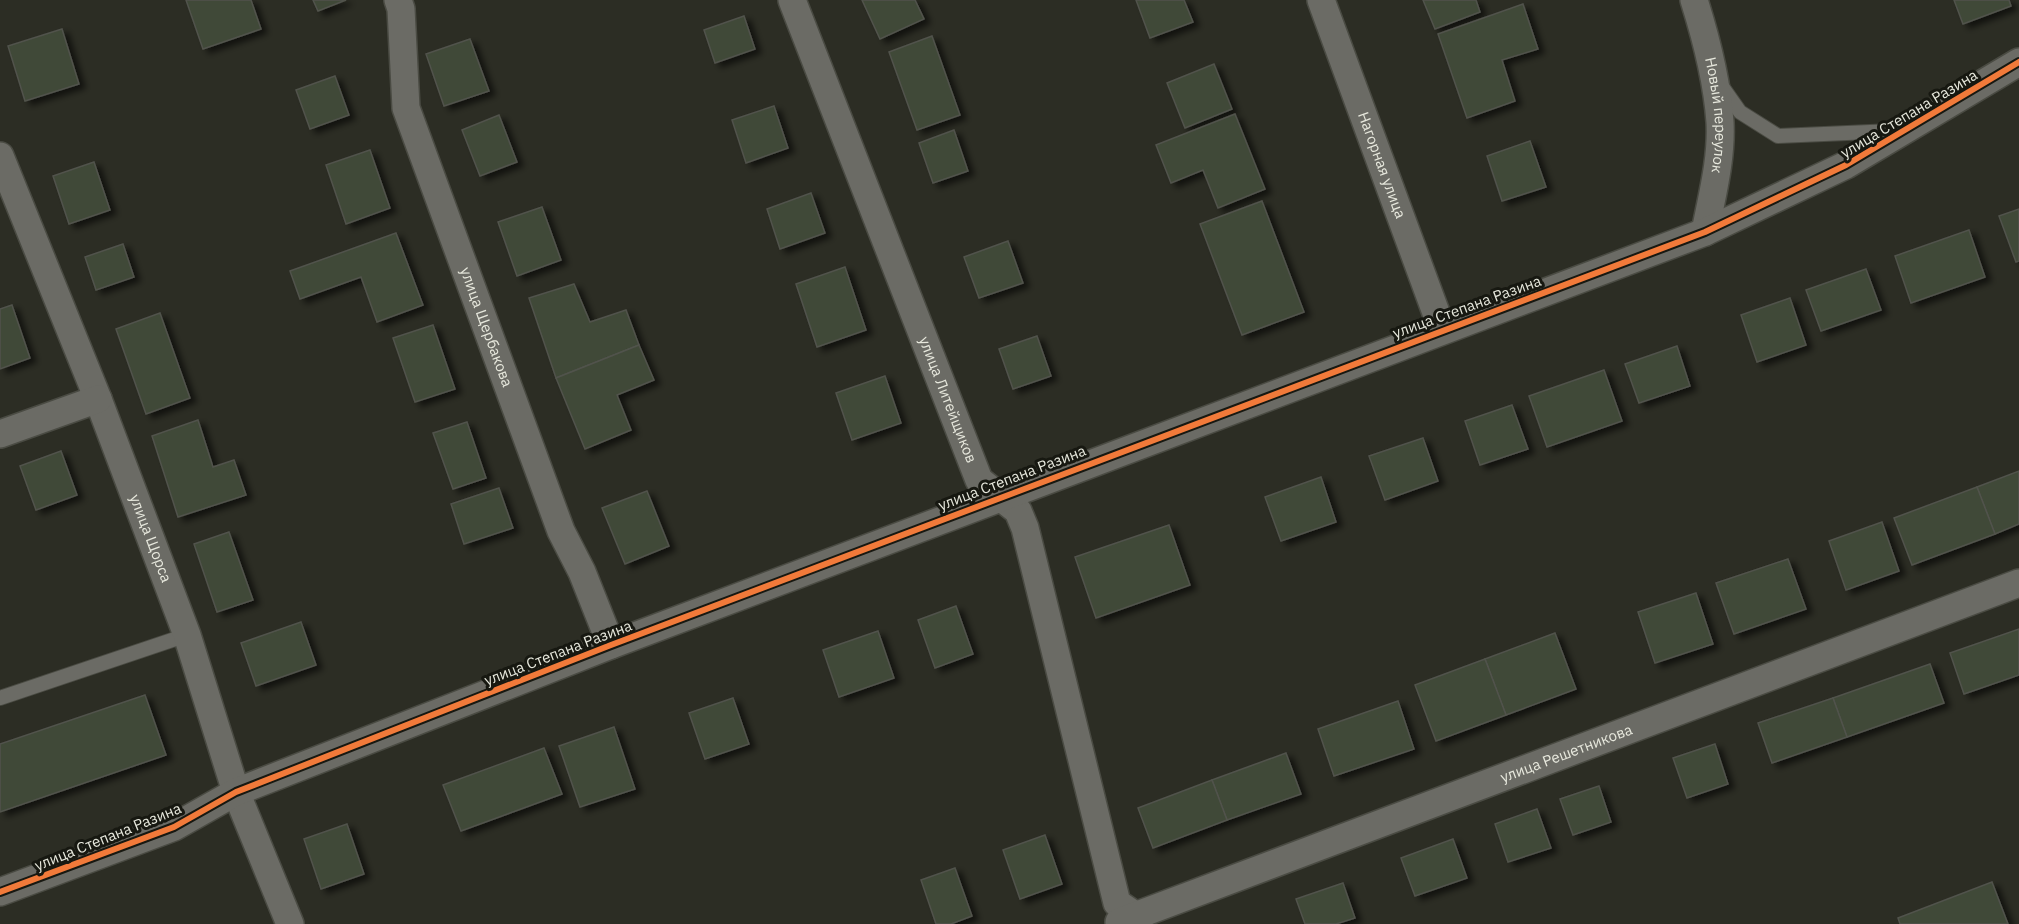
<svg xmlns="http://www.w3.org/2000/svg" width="2019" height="924" font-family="'IBM Plex Sans',sans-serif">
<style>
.building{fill:#404938;stroke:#51534c;stroke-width:1.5;filter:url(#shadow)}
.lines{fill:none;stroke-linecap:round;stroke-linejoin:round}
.service-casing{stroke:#4a4b43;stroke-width:16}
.minor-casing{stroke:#4a4b43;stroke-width:30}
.service{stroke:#6b6b65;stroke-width:14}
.minor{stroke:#6b6b65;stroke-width:27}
.cycleway-casing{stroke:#171811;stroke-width:10}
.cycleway{stroke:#f17a3a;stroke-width:6}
.labels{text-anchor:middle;stroke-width:6;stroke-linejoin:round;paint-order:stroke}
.street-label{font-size:15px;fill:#e7e8dd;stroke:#171811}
</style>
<defs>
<filter id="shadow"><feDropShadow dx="6" dy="4" stdDeviation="3" flood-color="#0009"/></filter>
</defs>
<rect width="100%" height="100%" fill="#2c2d24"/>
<g class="building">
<path d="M186 0H251L261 29 203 49Z"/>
<path d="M313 0H346L318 11Z"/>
<path d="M862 0H915L924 19 880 39Z"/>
<path d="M1136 0H1184L1193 22 1150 38Z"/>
<path d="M1423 0H1476L1480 12 1435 29Z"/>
<path d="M1954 0H2009L2011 6 1963 24Z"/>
<path d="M1523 4 1538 49 1502 60 1515 101 1467 118 1438 34Z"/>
<path d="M744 16 755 49 715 63 704 30Z"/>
<path d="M62 29 79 84 25 101 8 46Z"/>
<path d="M932 36 960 115 917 130 889 52Z"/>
<path d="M470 39 489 91 444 106 426 54Z"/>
<path d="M1214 64 1232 109 1185 128 1167 83Z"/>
<path d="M335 76 349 115 310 129 296 90Z"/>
<path d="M774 106 788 148 746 163 732 120Z"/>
<path d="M1235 114 1265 189 1218 208 1203 170 1171 183 1156 145Z"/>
<path d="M499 115 517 162 480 176 462 130Z"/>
<path d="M954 130 968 171 933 183 919 143Z"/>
<path d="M1530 141 1546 187 1502 201 1487 156Z"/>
<path d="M370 150 390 208 346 224 326 165Z"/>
<path d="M94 162 110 210 69 224 53 176Z"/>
<path d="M811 193 825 233 780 249 767 209Z"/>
<path d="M1262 201 1304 312 1242 335 1200 224Z"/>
<path d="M542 207 561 260 517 276 498 222Z"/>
<path d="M2019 209V261L2016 262 1999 216Z"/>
<path d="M1969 230 1985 277 1911 303 1895 256Z"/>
<path d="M396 233 423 305 377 322 361 277 300 299 290 271Z"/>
<path d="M1008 241 1023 283 979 298 964 257Z"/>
<path d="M123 244 134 277 96 290 85 257Z"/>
<path d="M845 267 866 330 817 347 796 284Z"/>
<path d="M1866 269 1881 310 1821 331 1806 290Z"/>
<path d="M574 284 590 322 626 310 639 345 556 378 529 298Z"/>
<path d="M1790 298 1806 345 1757 362 1741 315Z"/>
<path d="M12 305 30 358 0 369V309Z"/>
<path d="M160 313 190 398 146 414 116 329Z"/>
<path d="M433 325 455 389 415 402 393 338Z"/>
<path d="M1037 336 1051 376 1013 389 999 349Z"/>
<path d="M639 345 654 380 617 395 631 430 585 449 556 378Z"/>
<path d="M1677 346 1690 386 1639 403 1625 364Z"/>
<path d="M1604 370 1622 421 1547 447 1529 396Z"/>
<path d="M885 376 901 423 852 440 836 393Z"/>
<path d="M1512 405 1528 449 1480 465 1465 421Z"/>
<path d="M198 420 213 467 234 460 246 495 178 517 152 436Z"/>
<path d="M467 422 486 478 453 489 433 433Z"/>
<path d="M1423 438 1438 481 1385 500 1369 456Z"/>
<path d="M61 451 77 495 36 510 20 466Z"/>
<path d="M2019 471V524L1995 534 1977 487Z"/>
<path d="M1321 477 1336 522 1281 541 1265 497Z"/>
<path d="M1977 487 1995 534 1912 565 1894 518Z"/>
<path d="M499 488 513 528 464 544 451 504Z"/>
<path d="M647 491 669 546 625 564 602 508Z"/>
<path d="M1882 522 1899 571 1846 590 1829 541Z"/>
<path d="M1169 525 1190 585 1096 618 1075 557Z"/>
<path d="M229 532 253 600 217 612 194 544Z"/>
<path d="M1788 559 1806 609 1734 634 1716 583Z"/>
<path d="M1696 593 1713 644 1655 663 1638 612Z"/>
<path d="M956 606 973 654 935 668 918 620Z"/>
<path d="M301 622 316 665 256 686 241 643Z"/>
<path d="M2019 629V675L1964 694 1950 653Z"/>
<path d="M878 631 894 678 839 697 823 650Z"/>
<path d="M1555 633 1576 689 1506 715 1485 659Z"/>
<path d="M1485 659 1506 715 1436 741 1415 685Z"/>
<path d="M1930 664 1944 703 1847 737 1833 698Z"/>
<path d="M145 695 166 755 0 812V744Z"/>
<path d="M733 698 749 744 705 759 689 713Z"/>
<path d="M1833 698 1847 737 1772 763 1758 723Z"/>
<path d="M1398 701 1414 749 1334 776 1318 729Z"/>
<path d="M614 727 635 789 580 807 559 746Z"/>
<path d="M1715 744 1728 784 1687 798 1673 758Z"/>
<path d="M544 748 562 794 461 831 443 785Z"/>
<path d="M1286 753 1301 794 1227 820 1212 780Z"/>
<path d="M1212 780 1227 820 1153 848 1138 808Z"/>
<path d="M1599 786 1611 822 1573 835 1560 799Z"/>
<path d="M1537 809 1551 848 1508 862 1495 824Z"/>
<path d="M347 824 364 874 321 889 304 839Z"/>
<path d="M1045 835 1062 884 1020 899 1003 850Z"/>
<path d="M1453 839 1467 878 1415 896 1401 858Z"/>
<path d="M955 868 972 916 951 924H936L921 880Z"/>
<path d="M1992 882 2008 924H1900L1898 918Z"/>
<path d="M1343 883 1355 918 1336 924H1305L1296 899Z"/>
</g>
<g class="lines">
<defs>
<g id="service">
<path d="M1721 85 1740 112 1778 136 1893 131"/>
<path d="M0 698 187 635"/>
</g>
<g id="minor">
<path id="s1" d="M398 0 401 9 406 108 561 531 582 572 611 645"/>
<path id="s2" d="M792 0 979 480 1018 511 1025 528 1117 903 1136 916 1139 924"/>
<path id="s3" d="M1321 0 1442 329"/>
<path id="s4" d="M1694 0C1706 38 1717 81 1720 122 1722 158 1712 196 1705 232"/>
<path id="s5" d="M0 156 98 399 187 635 236 792 290 924"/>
<path d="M0 434 98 399"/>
<path d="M0 892 174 827 236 792 611 645 1705 232 1846 165 2019 62"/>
<path id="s6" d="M1119 922 2019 583"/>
</g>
</defs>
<use href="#service" class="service-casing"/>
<use href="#minor" class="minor-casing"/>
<use href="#service" class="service"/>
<use href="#minor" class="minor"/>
<defs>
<path id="cycleway" d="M0 892 174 827 236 792 611 645 1705 232 1846 165 2019 62"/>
</defs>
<use href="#cycleway" class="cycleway-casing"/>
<use href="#cycleway" class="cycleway"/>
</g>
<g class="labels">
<g class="street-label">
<text transform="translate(1909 114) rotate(-31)" y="5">улица Степана Разина</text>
<text dy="5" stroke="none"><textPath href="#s4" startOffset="118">Новый переулок</textPath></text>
<text dy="5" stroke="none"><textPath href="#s3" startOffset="176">Нагорная улица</textPath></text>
<text transform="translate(1467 307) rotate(-20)" y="5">улица Степана Разина</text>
<text dy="5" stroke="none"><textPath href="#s1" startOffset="342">улица Щербакова</textPath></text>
<text dy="5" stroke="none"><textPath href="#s2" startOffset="429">улица Литейщиков</textPath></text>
<text transform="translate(1012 478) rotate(-21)" y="5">улица Степана Разина</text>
<text dy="5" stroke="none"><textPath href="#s5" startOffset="411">улица Щорса</textPath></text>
<text transform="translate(558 653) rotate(-21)" y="5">улица Степана Разина</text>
<text dy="5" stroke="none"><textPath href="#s6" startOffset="478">улица Решетникова</textPath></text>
<text transform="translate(108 837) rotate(-22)" y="5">улица Степана Разина</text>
</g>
</g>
</svg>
